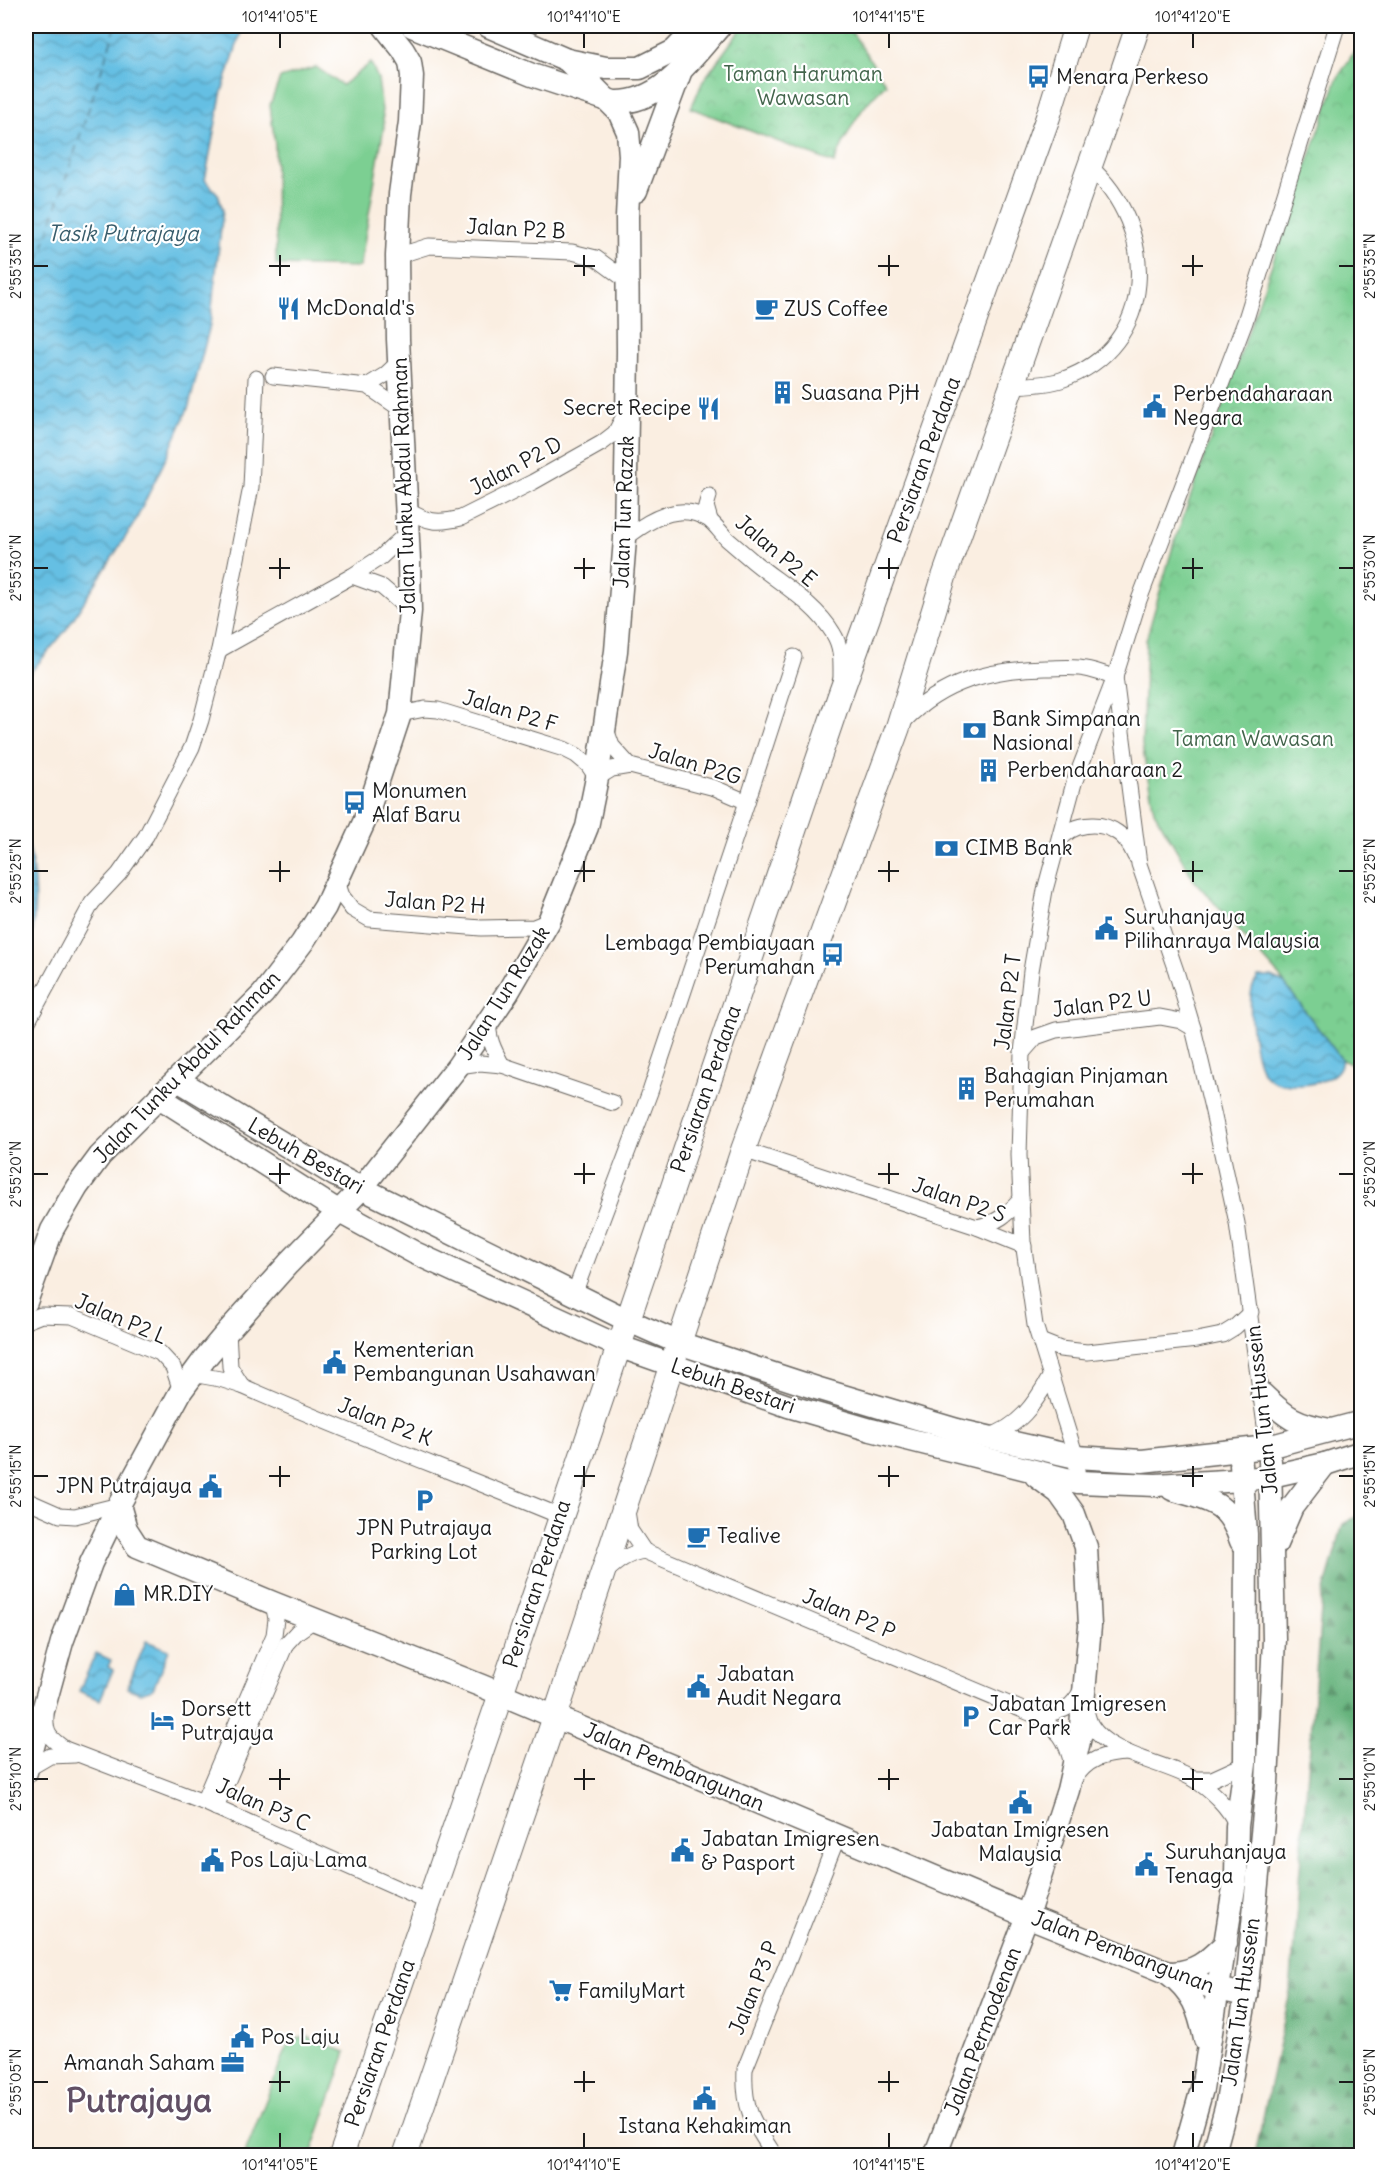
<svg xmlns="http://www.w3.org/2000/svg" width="1387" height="2181" font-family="Delius,sans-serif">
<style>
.green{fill:#7ccf92;stroke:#4c7657;stroke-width:1.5}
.forest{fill:url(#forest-firs);stroke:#40674c;stroke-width:1.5}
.park{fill:url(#park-crowns);stroke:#4c7657;stroke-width:1.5}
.water{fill:url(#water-waves);stroke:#406e80;stroke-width:1.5}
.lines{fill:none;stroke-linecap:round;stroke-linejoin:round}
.ferry{stroke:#395d6c;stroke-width:1.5;stroke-dasharray:8 6;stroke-linecap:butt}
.street-casing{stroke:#6a6661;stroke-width:17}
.secondary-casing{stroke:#6a6661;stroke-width:25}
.primary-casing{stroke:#6a6661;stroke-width:26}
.street{stroke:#fff;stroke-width:15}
.secondary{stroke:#fff;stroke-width:22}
.primary{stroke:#fff;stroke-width:24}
.ticks{fill:none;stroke:#1c1c1c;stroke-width:2}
.labels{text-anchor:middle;stroke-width:4.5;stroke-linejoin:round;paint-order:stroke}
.park-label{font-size:21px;fill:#42644b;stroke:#fff}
.poi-label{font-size:21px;fill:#1c1c1c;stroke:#fff;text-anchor:start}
.street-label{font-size:21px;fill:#1c1c1c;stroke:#fff}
.water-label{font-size:22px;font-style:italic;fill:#395d6c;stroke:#fff}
.town-label{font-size:33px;font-weight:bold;fill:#614f64;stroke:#fff}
.neatline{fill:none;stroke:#1c1c1c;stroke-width:2}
.ticks-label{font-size:15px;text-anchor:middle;fill:#1c1c1c}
</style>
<defs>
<pattern id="forest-firs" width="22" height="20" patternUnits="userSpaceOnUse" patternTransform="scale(1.5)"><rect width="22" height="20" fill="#65b27c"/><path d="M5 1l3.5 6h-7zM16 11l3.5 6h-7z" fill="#529065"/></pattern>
<pattern id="park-crowns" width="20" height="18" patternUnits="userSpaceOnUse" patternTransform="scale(1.5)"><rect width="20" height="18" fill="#7ccf92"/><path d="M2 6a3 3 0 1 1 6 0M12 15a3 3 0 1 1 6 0" fill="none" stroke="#6bb17d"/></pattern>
<pattern id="water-waves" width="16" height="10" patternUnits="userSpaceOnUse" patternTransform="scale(1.5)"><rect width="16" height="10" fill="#65bfe3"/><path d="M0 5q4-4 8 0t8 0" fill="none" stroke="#529ab7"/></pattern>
</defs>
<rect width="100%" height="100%" fill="#fff"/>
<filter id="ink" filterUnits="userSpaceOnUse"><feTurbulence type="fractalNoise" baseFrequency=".0167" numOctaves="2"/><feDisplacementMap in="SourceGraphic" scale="12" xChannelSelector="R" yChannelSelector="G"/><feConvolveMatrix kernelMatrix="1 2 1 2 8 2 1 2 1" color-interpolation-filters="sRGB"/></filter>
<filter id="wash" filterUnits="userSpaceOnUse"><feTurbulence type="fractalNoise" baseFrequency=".008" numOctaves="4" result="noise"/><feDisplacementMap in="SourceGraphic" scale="24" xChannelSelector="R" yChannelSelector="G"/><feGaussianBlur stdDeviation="1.35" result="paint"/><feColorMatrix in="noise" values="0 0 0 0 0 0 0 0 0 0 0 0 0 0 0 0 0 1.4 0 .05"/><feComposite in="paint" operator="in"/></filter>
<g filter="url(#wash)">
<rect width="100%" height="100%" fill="#faeee1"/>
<g class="green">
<path d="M371 63 378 79 384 126 360 267 276 265 275 145 270 105 280 78 316 67 342 85Z"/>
<path d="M307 2037 346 2052 311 2155H244L290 2040Z"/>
</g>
<path class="forest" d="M1361 1514V2155H1255L1290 1992 1322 1598 1343 1524Z"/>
<g class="park">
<path d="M743 26H848L886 84C858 109 849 130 834 163L691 108 703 81Z"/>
<path d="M1361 41V1069L1342 1060 1275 971 1194 880 1154 811 1142 745 1146 640 1173 546 1337 79Z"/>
</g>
<g class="water">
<path d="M26 26H243L221 95 205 180 218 194 223 210 210 325 189 406 169 452 135 522 66 630 26 678Z"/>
<path d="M26 836C38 880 38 921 26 965 25 946 30 927 30 908 30 884 25 860 26 836Z"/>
<path d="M1258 977H1271L1284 983 1342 1060C1341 1063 1341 1067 1339 1069 1327 1087 1281 1091 1266 1076 1253 1063 1248 1007 1252 989 1253 985 1256 981 1258 977Z"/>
<path d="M146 1641 169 1650 153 1689 140 1693 127 1688Z"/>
<path d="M96 1653 111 1660 108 1667 113 1670 100 1700 79 1691Z"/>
</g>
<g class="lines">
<path class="ferry" d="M26 300 116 26"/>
</g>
</g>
<g filter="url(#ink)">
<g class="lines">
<defs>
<g id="street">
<path d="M397 256 429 246 572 252 596 258 627 281"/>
<path d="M273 376 367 386 402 410"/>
<path d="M367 386 385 375 400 361"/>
<path d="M1011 386C1027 385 1045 385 1061 380 1159 347 1159 227 1089 166"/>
<path d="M709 496 706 506 710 520"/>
<path d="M407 510C427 522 437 524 461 518L533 482 602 443 615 433 625 414"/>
<path d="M625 539C641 526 665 510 687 512 694 512 702 516 708 519 715 524 721 533 727 539 734 545 741 551 748 557 775 581 814 601 833 633 842 647 841 661 841 677"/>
<path d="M352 576 382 587 410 611"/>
<path d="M219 650 352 576 381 557 408 532"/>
<path d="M1115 677 1139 864 1176 971 1193 1028 1213 1112 1237 1223 1268 1447"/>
<path d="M400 714 425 709 438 710 564 749 576 755 588 765 597 778 612 769 630 766 612 746 606 729"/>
<path d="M903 722C943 681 990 669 1046 668 1057 668 1068 667 1079 668 1091 669 1103 674 1115 677"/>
<path d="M630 766 715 788 747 802"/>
<path d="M1059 842C1070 823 1100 820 1118 833 1126 838 1131 847 1135 856"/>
<path d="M337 881 342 896 352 909 369 919 481 928 534 927 549 921"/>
<path d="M26 1025 92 903 119 874 146 836 192 747 201 720 219 650 251 487 256 378"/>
<path d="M1022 1053 1036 1037 1056 1030 1160 1017 1181 1021 1193 1028"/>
<path d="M502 1065 613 1103"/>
<path d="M458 1066 480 1063 502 1065C494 1050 487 1037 489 1020"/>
<path d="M743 1150 977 1227 1024 1246"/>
<path d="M977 1227C997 1223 1008 1214 1021 1199"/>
<path d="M574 1294 650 1092 747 802 794 657"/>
<path d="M26 1321 41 1315 72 1316 160 1353 173 1367 181 1391"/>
<path d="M228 1331 230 1367 242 1386"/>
<path d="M1040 1341 1060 1349 1087 1352 1197 1340 1222 1335 1235 1327 1251 1312"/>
<path d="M192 1374 220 1379 242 1386C346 1432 454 1472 560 1516"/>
<path d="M987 1437C1019 1427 1034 1405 1050 1377"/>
<path d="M1078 1482 1076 1457 1035 1325 1023 1242 1019 1155 1022 1053 1031 971 1045 890 1074 783 1115 677 1139 600 1245 322 1337 26"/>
<path d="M26 1500 60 1515 75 1516 119 1505"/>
<path d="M627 1511 630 1530 644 1551"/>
<path d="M606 1572C618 1561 627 1554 644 1551L1037 1716C1059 1731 1066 1737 1072 1765"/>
<path d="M1085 1707C1087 1713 1088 1720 1091 1725 1109 1756 1165 1762 1193 1779 1211 1790 1229 1807 1237 1826"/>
<path d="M46 1715C45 1734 49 1738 65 1749L203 1802 428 1902"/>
<path d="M1037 1716C1062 1711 1070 1712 1082 1689"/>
<path d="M26 1770 50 1756 75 1755"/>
<path d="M1193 1779H1212L1245 1764"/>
<path d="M1073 1781C1087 1758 1104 1754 1128 1753"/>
<path d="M203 1802 274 1635 276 1619 273 1603"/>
<path d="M216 1808 286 1644 297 1632 314 1620"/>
<path d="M775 2156C753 2122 743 2110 745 2069L838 1836"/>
</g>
<g id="secondary">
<path d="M412 26 532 75 614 102C662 104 692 57 720 26"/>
<path d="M488 26 567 60 606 68H640L674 51 698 26"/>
<path d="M636 191 680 73"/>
<path d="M178 1080 335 1175 627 1320 679 1343 816 1388 957 1430 1076 1457 1142 1461 1268 1447 1362 1422"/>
<path d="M159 1097 338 1211 415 1253 618 1346 788 1406 871 1430 1078 1482 1156 1485 1243 1480 1271 1476 1325 1464 1362 1452"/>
<path d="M26 1302 52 1230 77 1187 100 1156 263 994 302 943 325 907 365 820 400 714 410 611 409 560 398 339 397 256 400 194 410 122 412 76 410 62 403 50 384 26"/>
<path d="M1262 1394C1287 1418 1295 1424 1330 1430"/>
<path d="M1172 1489C1210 1501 1227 1500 1241 1541"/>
<path d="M119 1505 126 1529 137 1546 273 1603 482 1686 1027 1916 1164 1971 1217 1989 1246 1995"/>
<path d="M1276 1544 1292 1507 1325 1464"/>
<path d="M26 1772 62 1642 91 1563 119 1505 181 1391 206 1357 228 1331 288 1264 361 1189 458 1066 508 992 549 921 587 827 597 778 616 651 625 539 628 352 627 217 630 155 628 132 619 112 567 60"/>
<path d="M1168 1973C1193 1991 1199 2010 1205 2039"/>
<path d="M1173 1973C1199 1971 1208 1960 1226 1943"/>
<path d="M935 2156 1027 1916 1068 1790 1080 1737 1090 1626 1086 1547 1074 1514 1059 1493 1036 1476"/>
<path d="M1183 2156 1202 2089 1236 1875 1237 1826 1245 1764 1246 1534 1241 1465"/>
<path d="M1213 2156 1226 2108 1246 1995 1267 1783 1274 1639 1270 1461"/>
</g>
<g id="primary">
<path d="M341 2156 501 1694 839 698 1048 117 1076 26"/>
<path d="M405 2156 555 1717 743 1150 898 727 944 577 1104 126 1138 26"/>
</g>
</defs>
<use href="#street" class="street-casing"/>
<use href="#secondary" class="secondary-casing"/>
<use href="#primary" class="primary-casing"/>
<use href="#street" class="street"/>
<use href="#secondary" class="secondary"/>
<use href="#primary" class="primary"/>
</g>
</g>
<path class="ticks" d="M280 33V48M584 33V48M889 33V48M1193 33V48M280 255V276M584 255V276M889 255V276M1193 255V276M33 266H48M269 266H290M574 266H595M878 266H899M1182 266H1203M1339 266H1354M280 558V579M584 558V579M889 558V579M1193 558V579M33 568H48M269 568H290M574 568H595M878 568H899M1182 568H1203M1339 568H1354M280 861V882M584 861V882M889 861V882M1193 861V882M33 871H48M269 871H290M574 871H595M878 871H899M1182 871H1203M1339 871H1354M280 1163V1184M584 1163V1184M889 1163V1184M1193 1163V1184M33 1174H48M269 1174H290M574 1174H595M878 1174H899M1182 1174H1203M1339 1174H1354M280 1466V1487M584 1466V1487M889 1466V1487M1193 1466V1487M33 1476H48M269 1476H290M574 1476H595M878 1476H899M1182 1476H1203M1339 1476H1354M280 1769V1790M584 1769V1790M889 1769V1790M1193 1769V1790M33 1779H48M269 1779H290M574 1779H595M878 1779H899M1182 1779H1203M1339 1779H1354M280 2071V2092M584 2071V2092M889 2071V2092M1193 2071V2092M33 2082H48M269 2082H290M574 2082H595M878 2082H899M1182 2082H1203M1339 2082H1354M280 2133V2148M584 2133V2148M889 2133V2148M1193 2133V2148"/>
<defs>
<symbol id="bus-bare" viewBox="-9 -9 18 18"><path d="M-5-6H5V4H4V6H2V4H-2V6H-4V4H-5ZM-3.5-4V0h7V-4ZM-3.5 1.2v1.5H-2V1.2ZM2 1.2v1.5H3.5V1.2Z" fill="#1f6fb2" stroke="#fff" stroke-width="2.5" paint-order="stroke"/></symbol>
<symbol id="restaurant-bare" viewBox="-9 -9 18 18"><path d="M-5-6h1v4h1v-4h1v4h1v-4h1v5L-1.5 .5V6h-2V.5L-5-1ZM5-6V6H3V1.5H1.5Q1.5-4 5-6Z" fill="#1f6fb2" stroke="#fff" stroke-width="2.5" paint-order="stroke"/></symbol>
<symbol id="cafe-bare" viewBox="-9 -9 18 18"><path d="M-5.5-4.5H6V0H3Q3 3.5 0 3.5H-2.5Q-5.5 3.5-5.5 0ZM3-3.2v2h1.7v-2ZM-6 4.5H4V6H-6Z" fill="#1f6fb2" stroke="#fff" stroke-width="2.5" paint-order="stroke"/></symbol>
<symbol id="building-bare" viewBox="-9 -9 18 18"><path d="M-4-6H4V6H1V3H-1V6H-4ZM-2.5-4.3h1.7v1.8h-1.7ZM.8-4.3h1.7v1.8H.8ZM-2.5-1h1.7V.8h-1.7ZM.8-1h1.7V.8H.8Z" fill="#1f6fb2" stroke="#fff" stroke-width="2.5" paint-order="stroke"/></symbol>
<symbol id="civic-bare" viewBox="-9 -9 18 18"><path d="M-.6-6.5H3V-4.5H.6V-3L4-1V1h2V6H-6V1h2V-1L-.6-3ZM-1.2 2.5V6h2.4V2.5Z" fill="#1f6fb2" stroke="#fff" stroke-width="2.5" paint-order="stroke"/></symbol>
<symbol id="bank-bare" viewBox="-9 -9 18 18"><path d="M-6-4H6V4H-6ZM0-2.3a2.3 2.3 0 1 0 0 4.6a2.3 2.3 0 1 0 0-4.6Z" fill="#1f6fb2" stroke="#fff" stroke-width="2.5" paint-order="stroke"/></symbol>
<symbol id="parking-bare" viewBox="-9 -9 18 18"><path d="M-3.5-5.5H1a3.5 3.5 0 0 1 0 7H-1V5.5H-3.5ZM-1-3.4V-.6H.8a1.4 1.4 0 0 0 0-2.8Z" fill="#1f6fb2" stroke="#fff" stroke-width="2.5" paint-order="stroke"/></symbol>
<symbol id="shop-bare" viewBox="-9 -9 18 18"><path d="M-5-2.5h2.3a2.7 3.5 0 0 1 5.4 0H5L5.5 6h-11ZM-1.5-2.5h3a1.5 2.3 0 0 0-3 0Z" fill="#1f6fb2" stroke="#fff" stroke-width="2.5" paint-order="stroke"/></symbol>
<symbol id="hotel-bare" viewBox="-9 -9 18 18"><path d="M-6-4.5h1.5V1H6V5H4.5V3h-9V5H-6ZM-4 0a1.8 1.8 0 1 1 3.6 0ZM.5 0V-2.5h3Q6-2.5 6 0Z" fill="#1f6fb2" stroke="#fff" stroke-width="2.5" paint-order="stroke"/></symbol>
<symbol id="supermarket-bare" viewBox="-9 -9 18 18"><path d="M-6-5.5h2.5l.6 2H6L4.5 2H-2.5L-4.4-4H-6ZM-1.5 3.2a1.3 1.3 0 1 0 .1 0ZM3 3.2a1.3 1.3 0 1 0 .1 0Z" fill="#1f6fb2" stroke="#fff" stroke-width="2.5" paint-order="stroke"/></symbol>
<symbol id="office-bare" viewBox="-9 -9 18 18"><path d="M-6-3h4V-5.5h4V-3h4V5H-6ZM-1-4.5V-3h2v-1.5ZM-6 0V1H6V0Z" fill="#1f6fb2" stroke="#fff" stroke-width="2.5" paint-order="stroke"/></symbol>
</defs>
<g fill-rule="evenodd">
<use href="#bus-bare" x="1022" y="60" width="33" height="33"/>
<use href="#restaurant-bare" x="272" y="292" width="33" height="33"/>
<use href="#cafe-bare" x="750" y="292" width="33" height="33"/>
<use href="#building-bare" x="766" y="376" width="33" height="33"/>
<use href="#civic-bare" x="1138" y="390" width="33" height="33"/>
<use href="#restaurant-bare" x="692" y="392" width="33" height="33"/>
<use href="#bank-bare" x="958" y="714" width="33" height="33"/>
<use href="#building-bare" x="972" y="754" width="33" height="33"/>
<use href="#bus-bare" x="338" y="786" width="33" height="33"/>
<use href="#bank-bare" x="930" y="832" width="33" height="33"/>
<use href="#civic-bare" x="1090" y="912" width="33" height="33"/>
<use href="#bus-bare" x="816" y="938" width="33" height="33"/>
<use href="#building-bare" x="950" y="1072" width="33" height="33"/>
<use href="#civic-bare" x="318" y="1346" width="33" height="33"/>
<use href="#civic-bare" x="194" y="1470" width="33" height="33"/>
<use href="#parking-bare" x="408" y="1484" width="33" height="33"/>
<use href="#cafe-bare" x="682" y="1520" width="33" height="33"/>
<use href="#shop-bare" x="108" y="1578" width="33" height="33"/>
<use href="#civic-bare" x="682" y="1670" width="33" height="33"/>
<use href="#parking-bare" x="954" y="1700" width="33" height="33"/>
<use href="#hotel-bare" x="146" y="1704" width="33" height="33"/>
<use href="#civic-bare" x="1004" y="1786" width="33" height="33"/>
<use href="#civic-bare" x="666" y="1834" width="33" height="33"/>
<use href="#civic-bare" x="196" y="1844" width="33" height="33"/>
<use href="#civic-bare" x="1130" y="1848" width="33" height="33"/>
<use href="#supermarket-bare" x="544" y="1974" width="33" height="33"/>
<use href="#civic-bare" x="226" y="2020" width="33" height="33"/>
<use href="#office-bare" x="216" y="2046" width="33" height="33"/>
<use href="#civic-bare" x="688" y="2082" width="33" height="33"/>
</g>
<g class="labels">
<g class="park-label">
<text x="803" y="81">Taman Haruman<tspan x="803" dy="24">Wawasan</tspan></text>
<text x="1253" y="746">Taman Wawasan</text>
</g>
<g class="poi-label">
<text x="1056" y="84">Menara Perkeso</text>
<text x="306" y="315">McDonald's</text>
<text x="784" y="316">ZUS Coffee</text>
<text x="801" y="400">Suasana PjH</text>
<text x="1173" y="401">Perbendaharaan<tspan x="1173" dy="24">Negara</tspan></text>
<text x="691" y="415" text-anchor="end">Secret Recipe</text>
<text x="992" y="726">Bank Simpanan<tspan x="992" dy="24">Nasional</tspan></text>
<text x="1007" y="777">Perbendaharaan 2</text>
<text x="372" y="798">Monumen<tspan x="372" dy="24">Alaf Baru</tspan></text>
<text x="965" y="855">CIMB Bank</text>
<text x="1124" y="924">Suruhanjaya<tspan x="1124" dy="24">Pilihanraya Malaysia</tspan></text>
<text x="815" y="950" text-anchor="end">Lembaga Pembiayaan<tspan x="815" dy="24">Perumahan</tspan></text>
<text x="984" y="1083">Bahagian Pinjaman<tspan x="984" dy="24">Perumahan</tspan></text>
<text x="353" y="1357">Kementerian<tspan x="353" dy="24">Pembangunan Usahawan</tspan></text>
<text x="192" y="1493" text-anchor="end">JPN Putrajaya</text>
<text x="424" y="1535" text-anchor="middle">JPN Putrajaya<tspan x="424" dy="24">Parking Lot</tspan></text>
<text x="717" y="1543">Tealive</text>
<text x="143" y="1601">MR.DIY</text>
<text x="717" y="1681">Jabatan<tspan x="717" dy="24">Audit Negara</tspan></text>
<text x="988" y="1711">Jabatan Imigresen<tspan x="988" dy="24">Car Park</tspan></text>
<text x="181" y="1716">Dorsett<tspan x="181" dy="24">Putrajaya</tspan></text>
<text x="1020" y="1837" text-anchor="middle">Jabatan Imigresen<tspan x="1020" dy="24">Malaysia</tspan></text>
<text x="701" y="1846">Jabatan Imigresen<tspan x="701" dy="24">&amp; Pasport</tspan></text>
<text x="1165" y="1859">Suruhanjaya<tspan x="1165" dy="24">Tenaga</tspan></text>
<text x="230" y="1867">Pos Laju Lama</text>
<text x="578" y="1998">FamilyMart</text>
<text x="261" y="2044">Pos Laju</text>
<text x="215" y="2070" text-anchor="end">Amanah Saham</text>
<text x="705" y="2133" text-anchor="middle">Istana Kehakiman</text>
</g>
<g class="street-label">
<text transform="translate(516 229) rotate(3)" y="7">Jalan P2 B</text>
<text transform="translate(924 460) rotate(-70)" y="7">Persiaran Perdana</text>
<text transform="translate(516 466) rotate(-28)" y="7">Jalan P2 D</text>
<text transform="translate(404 486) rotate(-92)" y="7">Jalan Tunku Abdul Rahman</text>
<text transform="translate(624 512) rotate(-88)" y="7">Jalan Tun Razak</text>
<text transform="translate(776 551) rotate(40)" y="7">Jalan P2 E</text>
<text transform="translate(510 711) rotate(17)" y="7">Jalan P2 F</text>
<text transform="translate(695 764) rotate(17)" y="7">Jalan P2G</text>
<text transform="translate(435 903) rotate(4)" y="7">Jalan P2 H</text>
<text transform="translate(504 993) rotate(-58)" y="7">Jalan Tun Razak</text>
<text transform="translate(1008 1002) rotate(-83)" y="7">Jalan P2 T</text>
<text transform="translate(1102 1004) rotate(-7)" y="7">Jalan P2 U</text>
<text transform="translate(187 1067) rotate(-46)" y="7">Jalan Tunku Abdul Rahman</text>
<text transform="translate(706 1089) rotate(-71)" y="7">Persiaran Perdana</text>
<text transform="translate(306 1156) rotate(30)" y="7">Lebuh Bestari</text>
<text transform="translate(959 1200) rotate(19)" y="7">Jalan P2 S</text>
<text transform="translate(121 1319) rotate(23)" y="7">Jalan P2 L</text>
<text transform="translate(733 1386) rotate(19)" y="7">Lebuh Bestari</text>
<text transform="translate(1262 1410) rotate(-96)" y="7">Jalan Tun Hussein</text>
<text transform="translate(385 1422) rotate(21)" y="7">Jalan P2 K</text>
<text transform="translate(537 1584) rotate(-72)" y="7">Persiaran Perdana</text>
<text transform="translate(849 1614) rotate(23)" y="7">Jalan P2 P</text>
<text transform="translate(674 1767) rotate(23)" y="7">Jalan Pembangunan</text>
<text transform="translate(263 1805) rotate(24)" y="7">Jalan P3 C</text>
<text transform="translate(1123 1952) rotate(21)" y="7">Jalan Pembangunan</text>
<text transform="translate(754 1988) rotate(-68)" y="7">Jalan P3 P</text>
<text transform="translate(1241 2002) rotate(-82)" y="7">Jalan Tun Hussein</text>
<text transform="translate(983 2031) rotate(-69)" y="7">Jalan Permodenan</text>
<text transform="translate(380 2043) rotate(-71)" y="7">Persiaran Perdana</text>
</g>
<g class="water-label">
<text x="123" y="241">Tasik Putrajaya</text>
</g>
<g class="town-label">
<text x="139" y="2112">Putrajaya</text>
</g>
</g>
<rect width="1387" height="2181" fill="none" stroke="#fff" stroke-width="66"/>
<rect x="33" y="33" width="1321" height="2115" class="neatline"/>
<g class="ticks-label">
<text x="280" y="22">101°41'05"E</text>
<text x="584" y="22">101°41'10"E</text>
<text x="889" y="22">101°41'15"E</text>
<text x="1193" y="22">101°41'20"E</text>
<text transform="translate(16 266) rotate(-90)" y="5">2°55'35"N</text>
<text transform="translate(1370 266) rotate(-90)" y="5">2°55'35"N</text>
<text transform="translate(16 568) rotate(-90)" y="5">2°55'30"N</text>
<text transform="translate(1370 568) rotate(-90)" y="5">2°55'30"N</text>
<text transform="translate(16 871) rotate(-90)" y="5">2°55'25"N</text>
<text transform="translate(1370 871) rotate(-90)" y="5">2°55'25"N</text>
<text transform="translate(16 1174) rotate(-90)" y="5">2°55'20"N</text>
<text transform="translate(1370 1174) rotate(-90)" y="5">2°55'20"N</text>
<text transform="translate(16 1476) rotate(-90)" y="5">2°55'15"N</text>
<text transform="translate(1370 1476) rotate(-90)" y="5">2°55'15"N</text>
<text transform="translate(16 1779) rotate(-90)" y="5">2°55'10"N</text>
<text transform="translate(1370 1779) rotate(-90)" y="5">2°55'10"N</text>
<text transform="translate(16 2082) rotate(-90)" y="5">2°55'05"N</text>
<text transform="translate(1370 2082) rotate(-90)" y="5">2°55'05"N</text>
<text x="280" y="2170">101°41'05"E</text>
<text x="584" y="2170">101°41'10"E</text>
<text x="889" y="2170">101°41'15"E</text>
<text x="1193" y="2170">101°41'20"E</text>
</g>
</svg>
